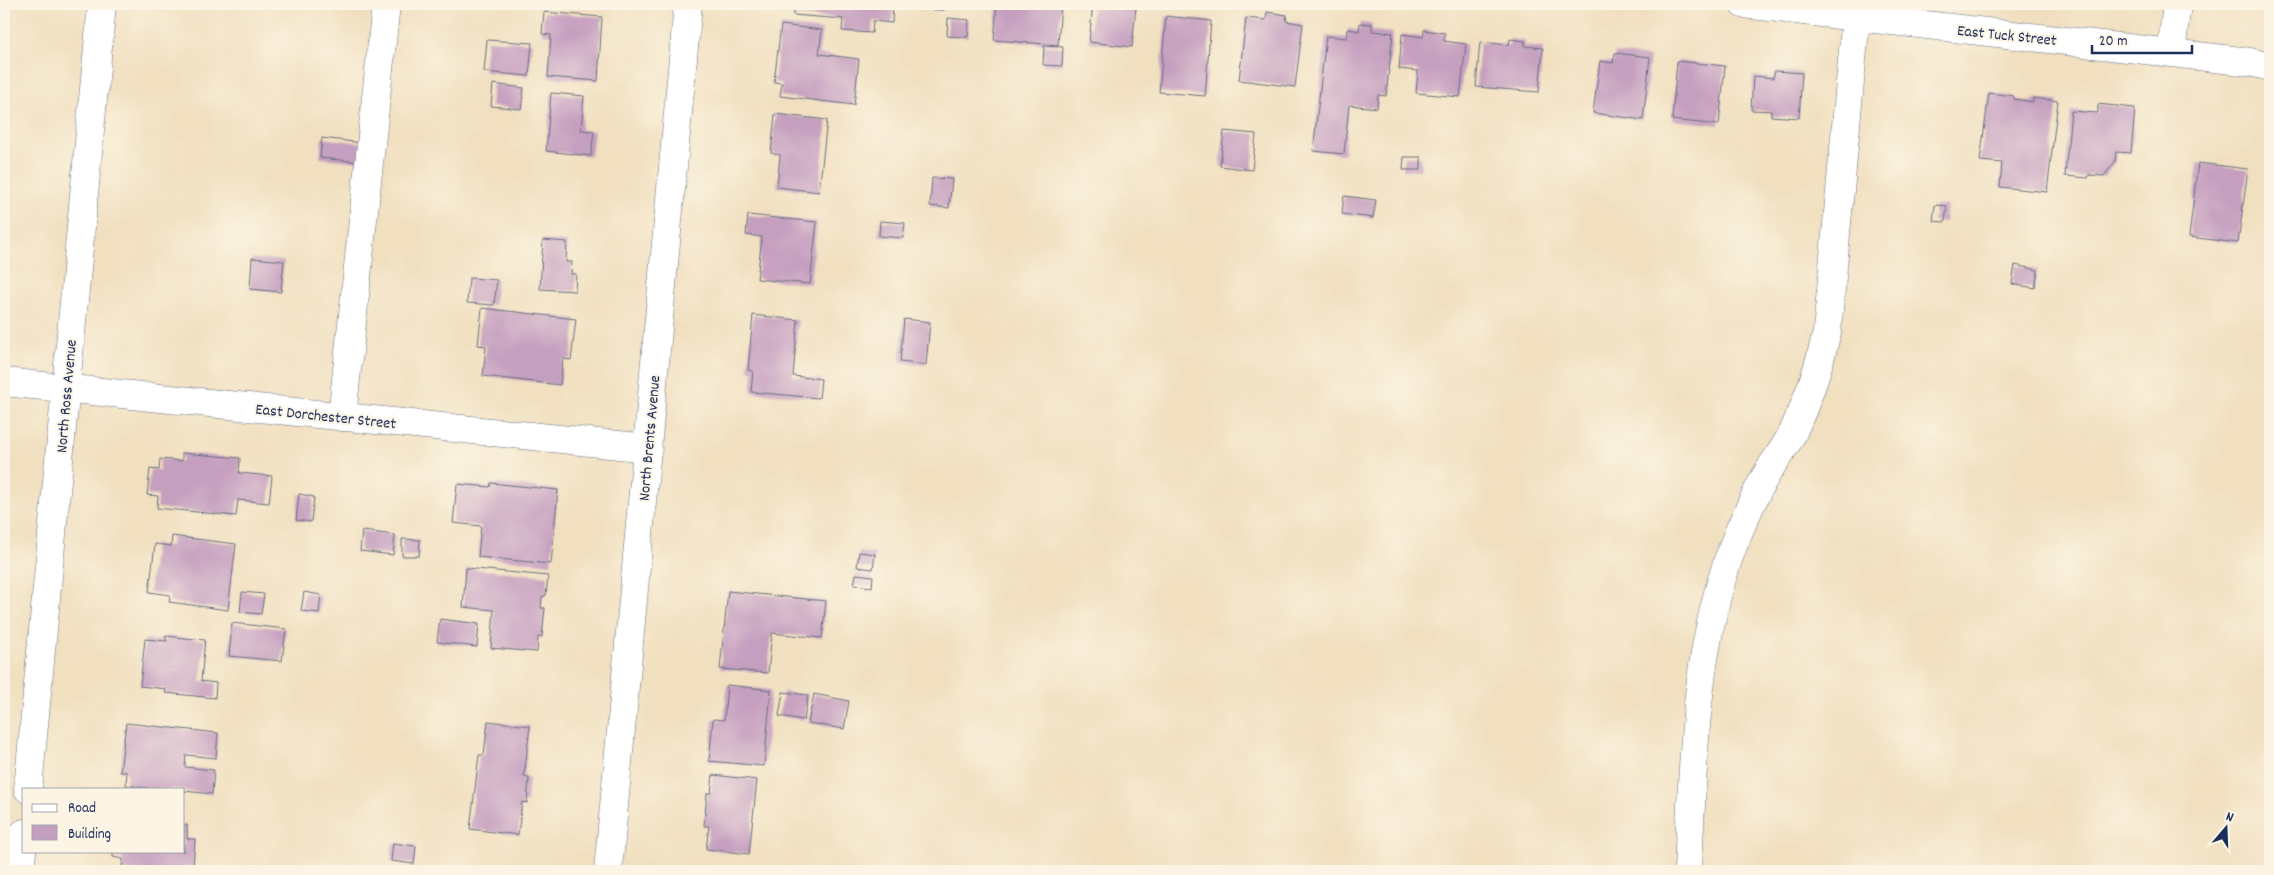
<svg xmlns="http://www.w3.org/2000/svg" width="2274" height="875" font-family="Dekko,sans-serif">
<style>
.building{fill:#c59fbf}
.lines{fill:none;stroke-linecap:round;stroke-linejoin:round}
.minor-casing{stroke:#666d80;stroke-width:29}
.minor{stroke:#fff;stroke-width:28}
.labels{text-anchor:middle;stroke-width:4;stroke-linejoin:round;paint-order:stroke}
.street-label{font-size:16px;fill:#1b2f5e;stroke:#fcf5e5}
</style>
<rect width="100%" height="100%" fill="#fcf5e5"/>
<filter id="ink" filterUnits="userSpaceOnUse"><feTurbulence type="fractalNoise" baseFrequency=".02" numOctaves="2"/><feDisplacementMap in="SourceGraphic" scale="10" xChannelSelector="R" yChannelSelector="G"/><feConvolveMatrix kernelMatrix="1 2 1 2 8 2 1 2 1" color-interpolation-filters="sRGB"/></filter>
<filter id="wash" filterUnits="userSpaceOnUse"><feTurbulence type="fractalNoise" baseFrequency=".0096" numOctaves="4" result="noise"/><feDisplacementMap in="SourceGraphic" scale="20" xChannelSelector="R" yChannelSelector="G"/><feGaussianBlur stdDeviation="1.12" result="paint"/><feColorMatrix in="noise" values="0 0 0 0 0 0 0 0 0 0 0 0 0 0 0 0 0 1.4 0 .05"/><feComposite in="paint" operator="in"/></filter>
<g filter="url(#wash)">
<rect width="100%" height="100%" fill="#f1e0c0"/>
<g id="blocks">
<g class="building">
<path d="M794 4H893L892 23 873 21 872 33 842 31 843 19 793 15Z"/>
<path d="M919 4H944V10L918 9Z"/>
<path d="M997 4H1061L1058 45 994 40Z"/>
<path d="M1093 4H1122V6L1136 7 1132 47 1089 42Z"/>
<path d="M544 12 602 17 598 81 548 77 551 35 542 34Z"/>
<path d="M1267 12 1287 15 1286 21 1303 24 1295 87 1239 80 1246 18 1266 20Z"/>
<path d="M1166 16 1211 21 1205 96 1159 92Z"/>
<path d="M948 18 969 20 968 37 947 36Z"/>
<path d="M1360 23 1372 24V31L1393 33 1386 96 1378 95 1377 108 1349 105 1344 154 1313 151 1326 36 1347 38 1348 29 1359 31Z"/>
<path d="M781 25 822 30 819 54 859 59 854 105 780 96 782 83 774 82Z"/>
<path d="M1424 30 1445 33 1444 41 1466 44 1460 97 1416 93 1418 71 1399 69 1402 34 1423 37Z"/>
<path d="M1510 39 1525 41V46L1543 48 1539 92 1476 87 1480 42 1509 45Z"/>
<path d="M487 40 532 43 529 76 484 72Z"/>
<path d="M1044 46 1063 47 1062 66 1043 65Z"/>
<path d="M1615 53 1650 57 1643 120 1593 113 1600 61 1613 63Z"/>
<path d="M1677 61 1725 66 1719 125 1672 120Z"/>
<path d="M1775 71 1802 73 1799 118 1771 116V111L1751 110 1753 76 1773 78Z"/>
<path d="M493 84 524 88 521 109 491 106Z"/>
<path d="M551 93 584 96 581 130 594 131 591 156 546 151Z"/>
<path d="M1989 93 2014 96V99L2033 102V98L2058 101 2047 192 2000 187 2002 163 1980 161Z"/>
<path d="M2098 104 2135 108 2131 153 2116 152 2115 162 2104 176 2089 175 2088 178 2065 176 2071 111 2098 113Z"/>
<path d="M775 114 827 120 819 192 777 187 780 155 771 153Z"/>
<path d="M1224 131 1256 134 1252 170 1220 166Z"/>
<path d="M322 138 362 143 360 162 320 158Z"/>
<path d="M1404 157H1421V170H1403Z"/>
<path d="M2198 163 2248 169 2238 243 2189 237Z"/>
<path d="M932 178 952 179 949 208 930 206Z"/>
<path d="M1344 196 1376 200 1373 218 1342 214Z"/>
<path d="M1935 205 1947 206 1945 222 1933 221Z"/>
<path d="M748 215 817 222 810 284 757 279 762 237 746 235Z"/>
<path d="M880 221 905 223 903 238 879 236Z"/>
<path d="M543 240 567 242 566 262H572L571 274H576L575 291 540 289Z"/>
<path d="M252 258 284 261 281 292 250 289Z"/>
<path d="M2015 265 2038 270 2035 288 2012 284Z"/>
<path d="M469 278 497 280 494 305 467 303Z"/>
<path d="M482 308 576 319 571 360 563 359 560 385 483 376 486 346 478 345Z"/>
<path d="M753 315 798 320 793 376 821 379 819 398 751 392 753 371 748 370Z"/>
<path d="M904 319 930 322 926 365 900 362Z"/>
<path d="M182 453 240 458 239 473 272 476 269 503 238 500 236 516 157 508 158 496 147 495 150 469 159 470 160 459 182 461Z"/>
<path d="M491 483 558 490 551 564 478 557 481 526 453 523 457 484 490 487Z"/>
<path d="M299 494 314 497 311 522 296 520Z"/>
<path d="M362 531 395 535 393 555 360 551Z"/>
<path d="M172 536 236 544 228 610 169 602 170 595 149 592 155 544 171 546Z"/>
<path d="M402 539 420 540 419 556H402Z"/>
<path d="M859 552 875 554 873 569 857 567Z"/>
<path d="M466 568 548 576 546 595 542 597 541 608H545L542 637H538L537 652 491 648 494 610 463 607Z"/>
<path d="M856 574 873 576 872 587 854 585Z"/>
<path d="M728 591 826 601 822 638 772 633 768 673 720 669Z"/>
<path d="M242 592 264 594 261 614 240 612Z"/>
<path d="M304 592 321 595 319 613 301 611Z"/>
<path d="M440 619 479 624 477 647 437 642Z"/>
<path d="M232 623 286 629 282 661 229 656Z"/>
<path d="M165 636 205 640 201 681 216 683 215 698 165 693 166 689 140 686 145 639 167 641Z"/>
<path d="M727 685 771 690 764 766 709 761 713 719 724 720Z"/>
<path d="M783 692 808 695 804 720 779 716Z"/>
<path d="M814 694 849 701 844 729 808 723Z"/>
<path d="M488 721 530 726 524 777 529 778 527 803 522 802 518 835 470 829 479 755H484Z"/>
<path d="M126 723 218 733 216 758 186 755 185 767 214 770 212 794 184 791V789H152L126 785 127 772H120Z"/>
<path d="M713 775 757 780 749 854 706 849 709 826H704L707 793H711Z"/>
<path d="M184 825H187V839H195L193 867H183V871H122L123 859 113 857V851H184Z"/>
<path d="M393 843 416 846 414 864 391 861Z"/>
<path d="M678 868 703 870V871H677Z"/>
<path d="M708 868 728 870V871H708Z"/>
</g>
</g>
</g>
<g filter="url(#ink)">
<use href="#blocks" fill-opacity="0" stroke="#666d80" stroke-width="1"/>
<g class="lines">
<defs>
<g id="minor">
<path d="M1743 4 2250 62 2270 67"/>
<path d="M2171 52 2177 4"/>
<path d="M4 382 648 448"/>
<path d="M342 417 386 4"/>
<path d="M28 789 102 4"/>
<path d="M20 871 24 833"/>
<path d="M608 871 688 4"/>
<path d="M1688 871C1693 762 1694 650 1733 546 1741 525 1751 504 1761 484 1770 466 1784 450 1793 432 1808 400 1819 367 1827 332L1856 17"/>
</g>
</defs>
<use href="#minor" class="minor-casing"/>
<use href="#minor" class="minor"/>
</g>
</g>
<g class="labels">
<g class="street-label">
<text transform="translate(2007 34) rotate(6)" y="6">East Tuck Street</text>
<text transform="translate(65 396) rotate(-85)" y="6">North Ross Avenue</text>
<text transform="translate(326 415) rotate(6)" y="6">East Dorchester Street</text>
<text transform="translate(648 438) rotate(-85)" y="6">North Brents Avenue</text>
</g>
</g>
<rect width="2274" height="875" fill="none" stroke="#fcf5e5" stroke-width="20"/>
<rect x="22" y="788" width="162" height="65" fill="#fcf5e5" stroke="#a2a6af"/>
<rect x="32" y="804" width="25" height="8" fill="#ffffff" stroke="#a2a6af"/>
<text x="68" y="812" font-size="15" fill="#1b2f5e">Road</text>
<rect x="32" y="825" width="25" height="15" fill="#c59fbf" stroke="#a2a6af"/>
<text x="68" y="838" font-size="15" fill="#1b2f5e">Building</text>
<g transform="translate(2226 828) rotate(19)" stroke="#fcf5e5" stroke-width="4" paint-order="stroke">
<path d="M0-4L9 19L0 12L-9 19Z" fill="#1b2f5e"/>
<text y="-8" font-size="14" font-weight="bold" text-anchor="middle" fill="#1b2f5e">N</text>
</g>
<path d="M2092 45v8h100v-8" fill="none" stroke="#1b2f5e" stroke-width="2.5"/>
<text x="2099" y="45" font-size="15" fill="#1b2f5e" stroke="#fcf5e5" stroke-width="4" paint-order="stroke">20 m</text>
</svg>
